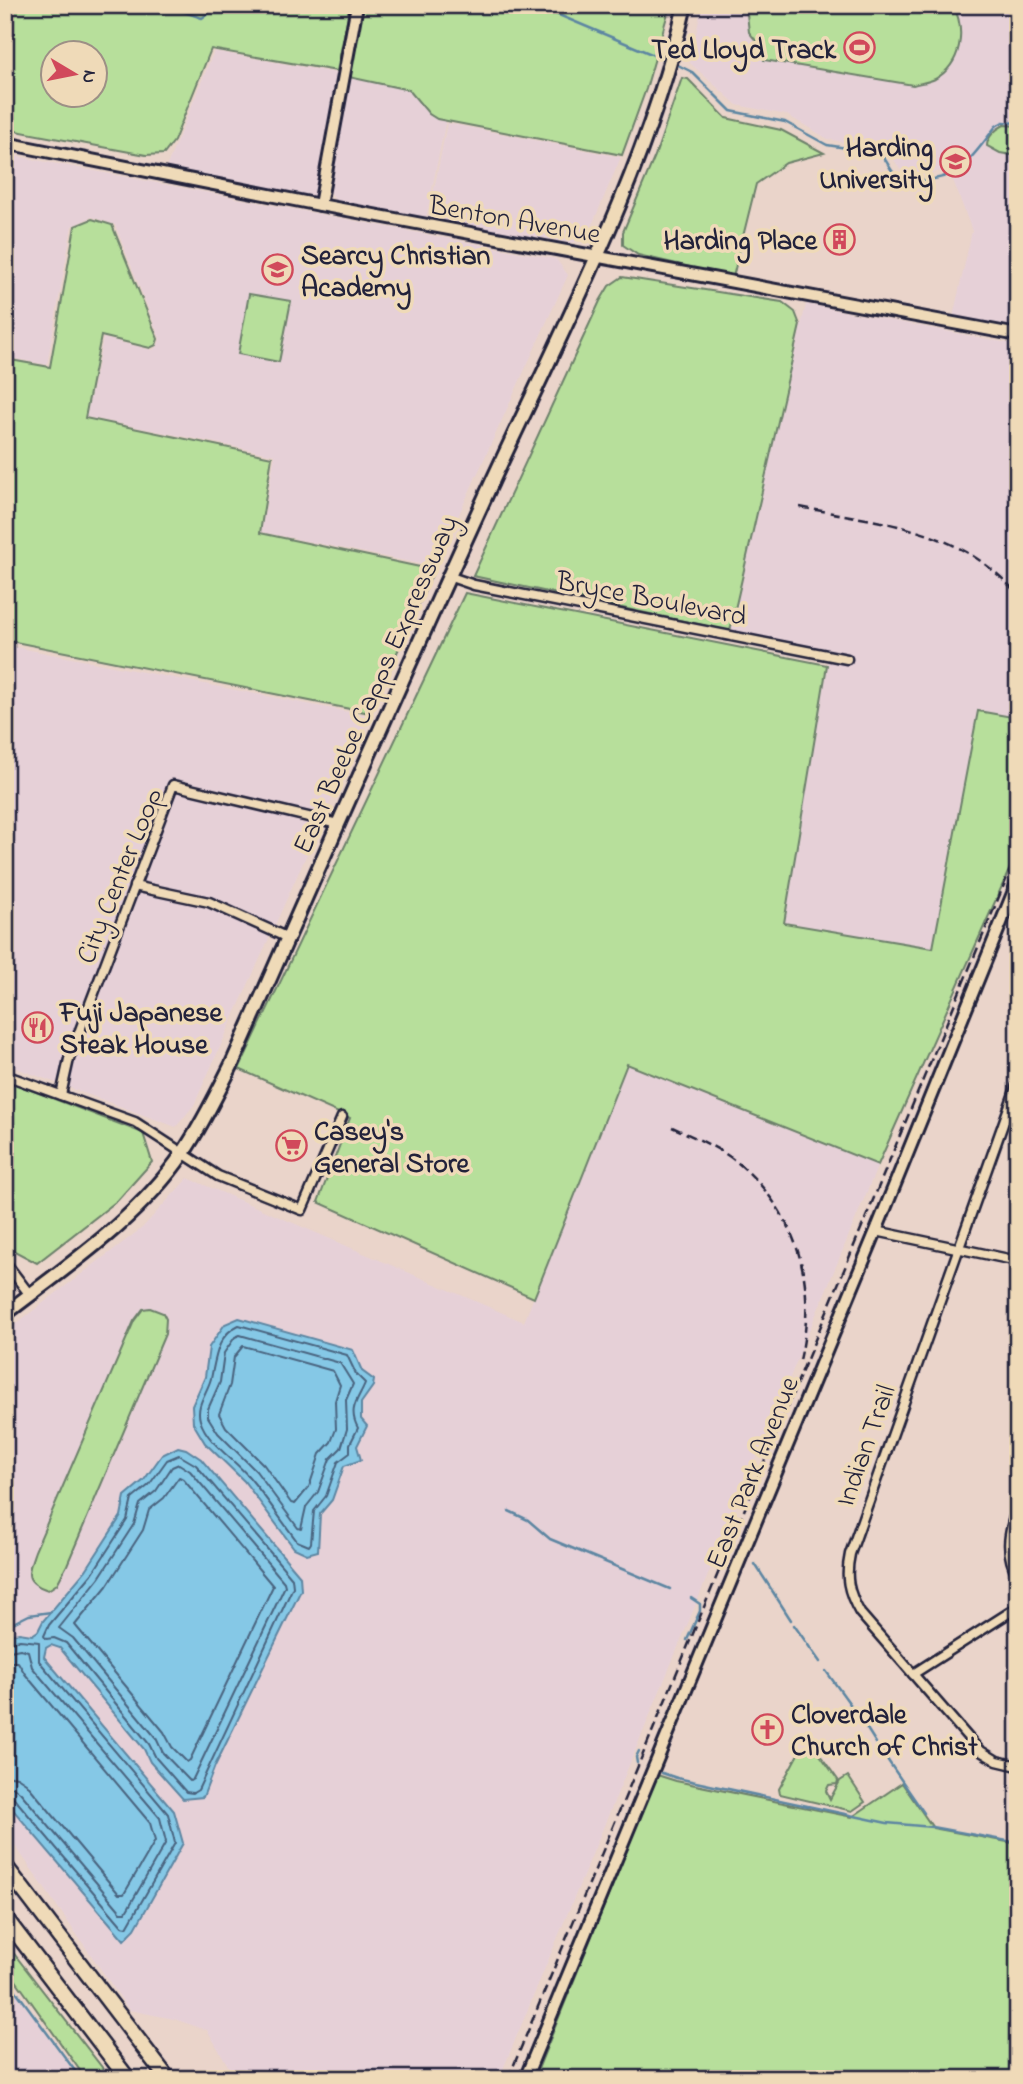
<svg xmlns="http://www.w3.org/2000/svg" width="1023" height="2084" font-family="'Indie Flower',sans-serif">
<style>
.built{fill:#e6d0d7}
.green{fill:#b7df9b;stroke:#6c806b;stroke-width:2;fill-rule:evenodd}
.water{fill:#85c8e6;stroke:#5d86a2;stroke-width:2}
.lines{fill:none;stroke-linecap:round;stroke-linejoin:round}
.shore{stroke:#4a647f;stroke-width:2}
.stream{stroke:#5d86a2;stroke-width:2.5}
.minor-casing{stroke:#22223b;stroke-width:13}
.tertiary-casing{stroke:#22223b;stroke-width:16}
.primary-casing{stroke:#22223b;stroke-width:18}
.motorway-casing{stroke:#22223b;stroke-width:19}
.minor{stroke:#efdab8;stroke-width:8}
.tertiary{stroke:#efdab8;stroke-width:10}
.primary{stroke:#efdab8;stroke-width:12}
.motorway{stroke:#efdab8;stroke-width:14}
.rail{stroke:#22223b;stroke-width:2.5;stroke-dasharray:10 5;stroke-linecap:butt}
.labels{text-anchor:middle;stroke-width:7;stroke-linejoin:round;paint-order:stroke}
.poi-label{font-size:28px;font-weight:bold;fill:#22223b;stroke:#efdab8;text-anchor:start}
.street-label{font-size:28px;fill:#22223b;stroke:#efdab8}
</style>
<rect width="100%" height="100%" fill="#ead4ca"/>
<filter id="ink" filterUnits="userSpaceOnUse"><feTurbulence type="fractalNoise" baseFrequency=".0143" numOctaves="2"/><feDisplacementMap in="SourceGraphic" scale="14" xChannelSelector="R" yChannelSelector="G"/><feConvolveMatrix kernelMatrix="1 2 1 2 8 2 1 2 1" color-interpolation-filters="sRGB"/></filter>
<g filter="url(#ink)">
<g class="built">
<path d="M702 5H1018V329L953 317 972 231 949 169 923 175 909 174 900 169 891 155 880 150 828 139 787 115 737 105 690 63Z"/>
<path d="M214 51 337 73 314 196 165 170Z"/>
<path d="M349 77 409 90 432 117 446 120 426 219 336 202 328 188Z"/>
<path d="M447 123 621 157 587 237 572 243 428 220Z"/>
<path d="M5 154 556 259 568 275 435 567 261 532 275 455 86 417 103 338 153 350 158 345 160 339 115 225 92 217 72 226 47 365 5 357Z"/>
<path d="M806 304 1018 345V718L978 711 933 948 783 923 829 652 730 631Z"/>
<path d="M5 645 369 716 194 1105 176 1127 5 1064Z"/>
<path d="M626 1064 878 1165 499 2079H236L207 2030 174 2019 129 2010 5 1831V1332L142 1228 188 1178 524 1322Z"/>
<path d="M5 1975 79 2079H5Z"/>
</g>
<g class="green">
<path d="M5 5H350L337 71 211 49 174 141 164 154 146 155 5 129ZM52 52H94V94H52Z"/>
<path d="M362 5H667L670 6 646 89 622 155 437 119 429 114 409 90 349 77Z"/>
<path d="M746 5H953C966 30 962 64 935 79 929 82 920 83 913 85L764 60 765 52 749 32Z"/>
<path d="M682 78 688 79 726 118 781 130 824 153 786 163 756 184 733 277 638 255 623 245V232L655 156Z"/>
<path d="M1004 125 1018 126V156L1000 153 987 146C987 137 996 129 1004 125Z"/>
<path d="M92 219 112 225 158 339 156 345 150 348 101 336 85 418 272 457 260 533 434 570 370 713 5 640V359L50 367 75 226Z"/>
<path d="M622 277 782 302 795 312 800 325 730 631 473 576 600 301 609 286Z"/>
<path d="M249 294 291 301 279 362 238 354Z"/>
<path d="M465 593 827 665 784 923 933 948 978 711 1018 718V850L878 1165 627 1064 534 1298 318 1202 350 1118 239 1069Z"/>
<path d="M5 1080 143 1133 152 1162 118 1200 37 1263 5 1246Z"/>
<path d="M150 1308 163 1313 166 1319 165 1334 67 1565 57 1584 48 1590C22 1582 28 1572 35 1551L134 1321 143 1309Z"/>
<path d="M807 1748 818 1752 838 1780 837 1784 829 1785 826 1791 830 1799 840 1781 848 1776 865 1802 852 1811 780 1794 779 1789 798 1754Z"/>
<path d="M657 1775 676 1781 852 1817 902 1783 933 1828 1018 1844V2079H534Z"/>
<path d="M5 1942 111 2079H86L5 1965Z"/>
</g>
<g class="water">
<path d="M239 1318 353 1350 362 1371 374 1380 373 1386 361 1403V1419L367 1426 357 1446 361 1460 344 1466 332 1500 320 1514 318 1551 307 1554 294 1548 244 1481 205 1443 193 1423 192 1406 205 1377 209 1347 225 1324Z"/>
<path d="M178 1447 186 1449 201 1459 300 1576 301 1590 215 1766 203 1797 183 1799 150 1762 144 1749 60 1648 51 1645 46 1648 44 1657 174 1811 183 1843 135 1929 124 1940 14 1811 5 1797V1636L19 1633 32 1635 38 1631 43 1621 86 1570 121 1516 125 1496 144 1480 162 1455Z"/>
</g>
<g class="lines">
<g class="shore">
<path d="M239 1325 347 1355 356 1374 365 1383C359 1399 347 1408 358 1428L350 1444V1453L338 1462 326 1496 314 1511 311 1543 309 1546 297 1541C281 1520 266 1497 249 1477 234 1459 207 1443 200 1420 195 1403 210 1390 212 1374 216 1354 219 1334 239 1325Z"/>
<path d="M240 1335 340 1363 353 1384 346 1400 347 1429 341 1448 330 1459 318 1492 306 1507 301 1529 298 1528 256 1471 218 1433 208 1417V1409L220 1382 224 1353 235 1337Z"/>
<path d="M243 1346 333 1371 340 1385 335 1401 336 1429 331 1442 320 1454 309 1487 295 1504 291 1503 264 1465 226 1427 219 1414 230 1385 234 1357Z"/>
<path d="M179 1455 196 1465 292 1578 293 1587 198 1790 193 1793 186 1792 156 1758 149 1744 66 1643 54 1638 46 1639 44 1636 49 1625 92 1574 127 1520 132 1499 149 1485 167 1460Z"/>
<path d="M179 1464 190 1471 284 1582 285 1586 193 1779 190 1781 163 1753 156 1738 73 1638 59 1628 99 1578 134 1524 140 1504 156 1491 172 1467Z"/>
<path d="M179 1477 183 1479 273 1586 190 1760 187 1762 172 1747 164 1732 75 1625 107 1586 143 1530 149 1510 164 1498Z"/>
<path d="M5 1643 20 1640 39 1642V1661L168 1814 175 1843 127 1927 122 1926 14 1798 5 1795"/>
<path d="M5 1652 20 1649 28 1651 32 1667 160 1818 166 1842 126 1912H121L20 1792 13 1787 5 1786"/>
<path d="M5 1662H18L25 1674 150 1823 155 1841 124 1894H119L26 1783 17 1777 5 1775"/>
</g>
<g class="stream">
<path d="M164 5 202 18 220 5"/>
<path d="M535 5 668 61"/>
<path d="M674 63 692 72 731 111 785 122 827 145 879 153C888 159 890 173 899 178 905 181 914 180 921 180 960 181 975 153 996 126L1003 122 1018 123"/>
<path d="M509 1511 528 1520 550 1539 670 1589"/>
<path d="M755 1564 791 1620"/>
<path d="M794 1625 820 1662"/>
<path d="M5 1627 29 1615 51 1612"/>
<path d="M687 1640 700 1611V1604L691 1598"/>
<path d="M826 1671 855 1711"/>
<path d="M862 1721 876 1743"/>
<path d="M880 1749 924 1813"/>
<path d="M637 1763 636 1757 639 1751"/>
<path d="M662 1773 677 1778 887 1823 932 1827 1018 1843"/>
<path d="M5 1976 81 2079"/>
</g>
<defs>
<g id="minor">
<path d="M448 576 474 585 847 659"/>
<path d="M134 886 209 902 288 938"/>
<path d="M5 1075 135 1122 218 1176 302 1210 342 1117"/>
<path d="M1018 1082 850 1554C845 1577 848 1592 860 1613L979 1750 997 1761 1018 1766"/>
<path d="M61 1095 69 1059 173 785 338 824"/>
<path d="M876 1231 1018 1261"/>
<path d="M5 1262 30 1295"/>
<path d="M1018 1504C1010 1529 1003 1552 1018 1576"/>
<path d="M913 1674 1018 1607"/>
</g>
<g id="tertiary">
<path d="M5 143 320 205 1018 335"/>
<path d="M320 205 357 5"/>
<path d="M525 2079 876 1231 1018 881"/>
</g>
<path id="primary" d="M5 1314C67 1266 138 1219 183 1153 202 1125 217 1094 232 1064 318 870 403 675 492 482 563 328 647 171 685 5"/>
<g id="motorway">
<path d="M5 1866 168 2079"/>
<path d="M5 1918 128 2079"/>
</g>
</defs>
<use href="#minor" class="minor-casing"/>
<use href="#tertiary" class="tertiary-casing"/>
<use href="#primary" class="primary-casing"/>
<use href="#motorway" class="motorway-casing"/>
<use href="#minor" class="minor"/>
<use href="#tertiary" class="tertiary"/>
<use href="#primary" class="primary"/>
<use href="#motorway" class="motorway"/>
<g class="rail">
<path d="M800 507C882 523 960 527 1018 595"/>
<path d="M672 1127C698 1139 725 1150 746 1170 800 1221 817 1288 800 1360"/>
<path d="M508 2079 1018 851"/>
</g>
</g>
</g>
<defs>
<symbol id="stadium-ring" viewBox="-11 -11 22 22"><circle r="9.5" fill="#efdab8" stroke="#d1495b" stroke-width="1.5"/><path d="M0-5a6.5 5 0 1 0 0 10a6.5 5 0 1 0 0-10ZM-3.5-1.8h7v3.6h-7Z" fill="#d1495b"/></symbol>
<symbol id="university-ring" viewBox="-11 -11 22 22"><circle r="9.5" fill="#efdab8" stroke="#d1495b" stroke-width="1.5"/><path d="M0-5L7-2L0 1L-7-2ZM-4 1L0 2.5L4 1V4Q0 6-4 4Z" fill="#d1495b"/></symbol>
<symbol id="building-ring" viewBox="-11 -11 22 22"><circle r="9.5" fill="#efdab8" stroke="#d1495b" stroke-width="1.5"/><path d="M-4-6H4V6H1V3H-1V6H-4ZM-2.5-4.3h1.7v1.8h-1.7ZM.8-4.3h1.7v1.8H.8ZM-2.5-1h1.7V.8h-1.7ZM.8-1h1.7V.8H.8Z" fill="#d1495b"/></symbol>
<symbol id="school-ring" viewBox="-11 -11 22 22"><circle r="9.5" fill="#efdab8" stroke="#d1495b" stroke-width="1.5"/><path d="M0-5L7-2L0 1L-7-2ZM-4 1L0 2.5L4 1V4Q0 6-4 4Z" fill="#d1495b"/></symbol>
<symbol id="restaurant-ring" viewBox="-11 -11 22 22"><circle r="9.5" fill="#efdab8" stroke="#d1495b" stroke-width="1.5"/><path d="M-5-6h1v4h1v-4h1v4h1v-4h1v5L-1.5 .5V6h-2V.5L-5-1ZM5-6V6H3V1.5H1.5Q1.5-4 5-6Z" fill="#d1495b"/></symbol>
<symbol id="supermarket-ring" viewBox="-11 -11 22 22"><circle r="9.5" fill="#efdab8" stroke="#d1495b" stroke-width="1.5"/><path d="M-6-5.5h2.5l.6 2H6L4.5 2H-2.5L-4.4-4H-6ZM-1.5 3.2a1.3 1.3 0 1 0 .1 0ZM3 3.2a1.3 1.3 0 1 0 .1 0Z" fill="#d1495b"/></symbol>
<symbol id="church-ring" viewBox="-11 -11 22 22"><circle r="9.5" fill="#efdab8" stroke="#d1495b" stroke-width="1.5"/><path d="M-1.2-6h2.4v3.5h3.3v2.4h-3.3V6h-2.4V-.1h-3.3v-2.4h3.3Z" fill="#d1495b"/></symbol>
</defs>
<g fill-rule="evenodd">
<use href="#stadium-ring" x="842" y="30" width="35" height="35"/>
<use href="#university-ring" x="938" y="144" width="35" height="35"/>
<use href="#building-ring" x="822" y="222" width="35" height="35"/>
<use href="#school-ring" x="260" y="252" width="35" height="35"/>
<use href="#restaurant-ring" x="20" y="1010" width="35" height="35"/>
<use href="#supermarket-ring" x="274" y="1128" width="35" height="35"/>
<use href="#church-ring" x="750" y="1712" width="35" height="35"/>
</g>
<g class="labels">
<g class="poi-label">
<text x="836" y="58" text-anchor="end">Ted Lloyd Track</text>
<text x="933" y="156" text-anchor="end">Harding<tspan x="933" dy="32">University</tspan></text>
<text x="817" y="249" text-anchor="end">Harding Place</text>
<text x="301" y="264">Searcy Christian<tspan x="301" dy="32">Academy</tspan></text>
<text x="60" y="1021">Fuji Japanese<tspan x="60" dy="32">Steak House</tspan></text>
<text x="314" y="1140">Casey's<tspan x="314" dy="32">General Store</tspan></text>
<text x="791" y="1723">Cloverdale<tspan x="791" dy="32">Church of Christ</tspan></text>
</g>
<g class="street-label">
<text transform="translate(515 218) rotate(10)" y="10">Benton Avenue</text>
<text transform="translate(652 597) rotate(11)" y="10">Bryce Boulevard</text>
<text transform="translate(374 684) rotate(-66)" y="10">East Beebe Capps Expressway</text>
<text transform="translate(118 875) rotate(-68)" y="10">City Center Loop</text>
<text transform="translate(864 1445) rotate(-70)" y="10">Indian Trail</text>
<text transform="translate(751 1472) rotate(-68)" y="10">East Park Avenue</text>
</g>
</g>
<rect width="1023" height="2084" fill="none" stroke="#efdab8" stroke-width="28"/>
<rect x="14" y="14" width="995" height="2056" fill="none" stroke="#22223b" stroke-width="2.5" filter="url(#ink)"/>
<g transform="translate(74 74) rotate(100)"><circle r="33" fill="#efdab8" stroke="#9d9086" stroke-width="2"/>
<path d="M0-5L12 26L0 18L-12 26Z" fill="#d1495b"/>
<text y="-10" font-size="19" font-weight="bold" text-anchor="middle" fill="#22223b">N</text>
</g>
</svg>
